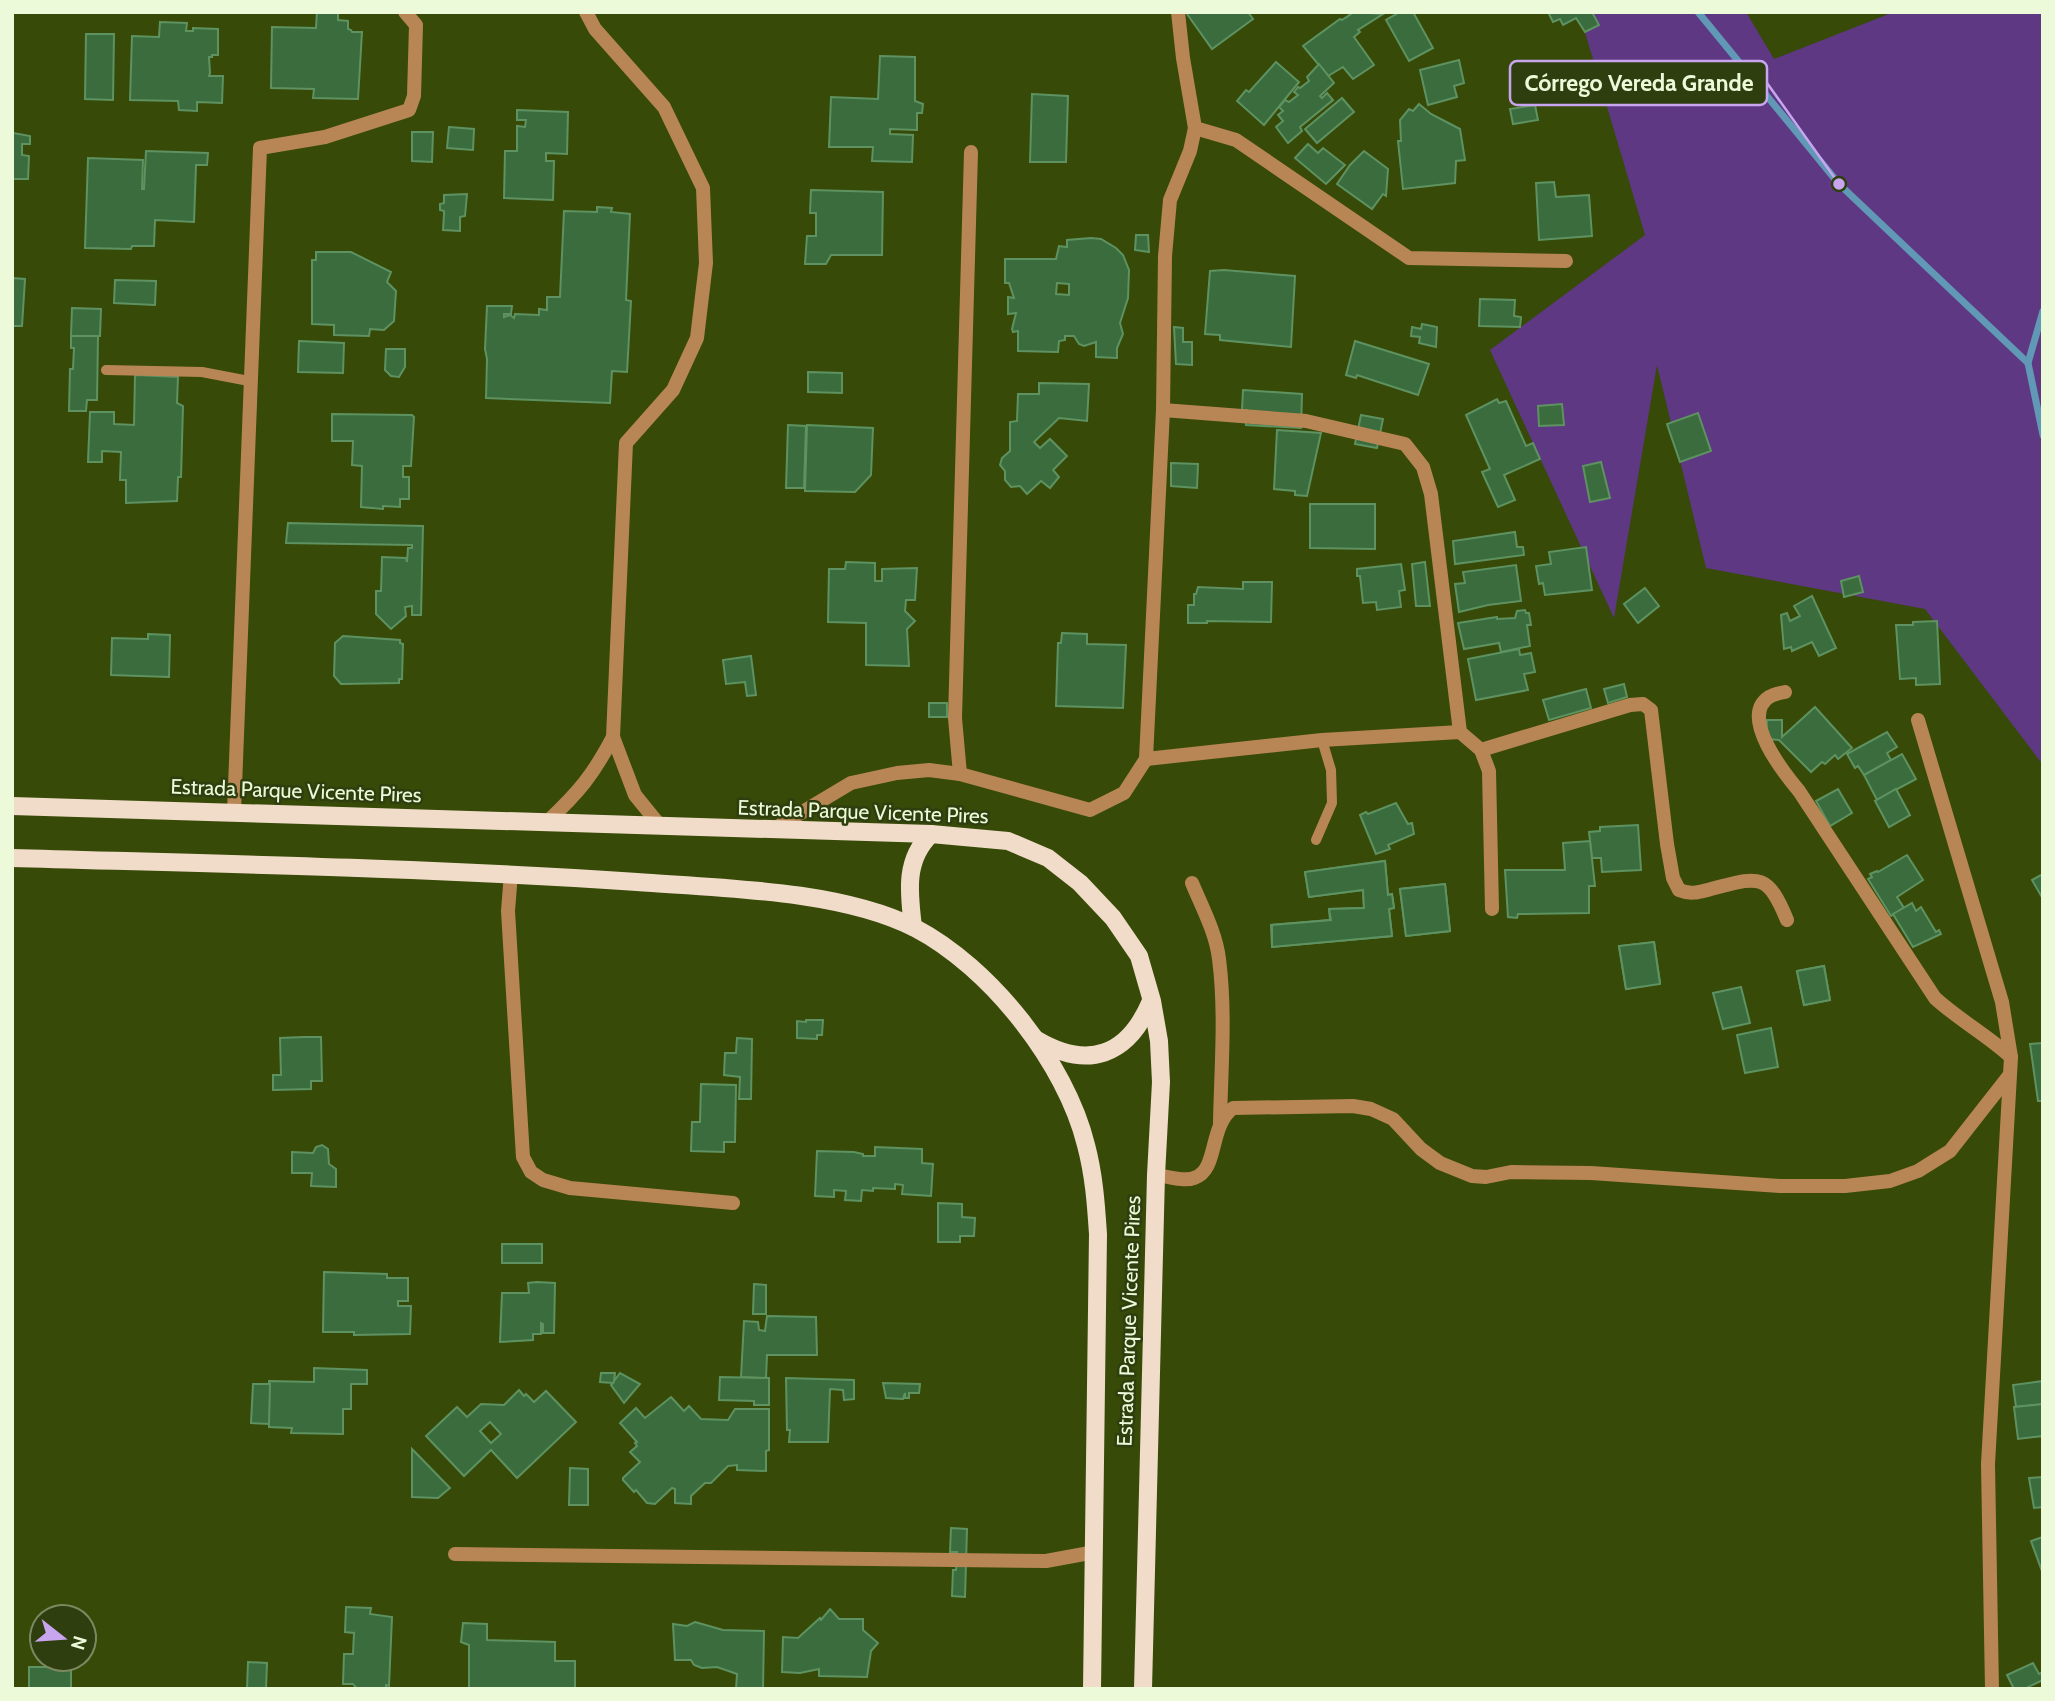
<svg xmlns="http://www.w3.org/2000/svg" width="2055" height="1701" font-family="Cabin,sans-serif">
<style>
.green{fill:#5e3883}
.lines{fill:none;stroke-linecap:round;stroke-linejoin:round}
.stream{stroke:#6098b5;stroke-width:7}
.building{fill:#3a6c3d;stroke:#5e9261;stroke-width:2;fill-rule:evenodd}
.service{stroke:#b88654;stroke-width:10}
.minor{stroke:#b88654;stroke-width:14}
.primary{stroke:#f1dcc9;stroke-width:18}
.labels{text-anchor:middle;stroke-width:5;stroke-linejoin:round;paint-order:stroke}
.street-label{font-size:21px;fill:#edfad9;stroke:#2f3e0f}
.leader{fill:none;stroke:#c8a6ef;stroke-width:2.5}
.callout-dot{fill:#c8a6ef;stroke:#2f3e0f;stroke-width:2.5}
.callout{fill:#2f3e0f;stroke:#c8a6ef;stroke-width:2.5}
.callout-label{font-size:23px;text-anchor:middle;font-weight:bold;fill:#edfad9}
</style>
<rect width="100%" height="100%" fill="#374a08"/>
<path class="green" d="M1579 12H1746L1774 59 1894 12H2043V765L1925 609 1706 568 1657 365 1614 618 1490 350 1645 235Z"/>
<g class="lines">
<g class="stream">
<path d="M1698 12 1839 184 2028 363 2043 435"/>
<path d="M2028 363 2043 311"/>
</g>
</g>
<g class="building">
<path d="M317 12H338V20L348 21V29L351 30 352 32H362L358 99 313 98 314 89 271 88 272 27 316 28Z"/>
<path d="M1188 12H1248L1253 19 1212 49 1187 14Z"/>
<path d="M1354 12 1383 14 1358 30 1360 32 1354 37 1374 65 1353 79 1343 67 1328 76 1303 46 1340 19 1342 20Z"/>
<path d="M1400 12H1413L1433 48 1409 61 1386 20Z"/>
<path d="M1548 12H1592L1599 25 1585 32 1576 18 1563 25 1560 19 1553 22Z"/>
<path d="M160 22 187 23 186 31H193V28L218 29V55H212V57H209L210 73 209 76H223L222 103 197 102V111L179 110 178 101 130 100 132 36 159 37Z"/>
<path d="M86 34H114L113 100 85 99Z"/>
<path d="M880 56 915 57V101L923 104 922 113H917V130L890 129V134L913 135 912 162 872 161 873 147H829L831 97 878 99Z"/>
<path d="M1459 60 1464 83 1454 86 1457 97 1428 105 1420 70Z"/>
<path d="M1276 62 1299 82 1264 125 1237 101 1246 90 1249 92Z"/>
<path d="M1319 64 1334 83 1320 96 1322 98 1327 93 1333 100 1300 127 1302 131 1288 143 1276 127 1283 121 1278 115 1283 111 1279 107 1285 100 1289 102 1298 95 1294 92 1298 87 1300 88 1309 81 1307 77Z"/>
<path d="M1032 94 1068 96 1066 162H1030Z"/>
<path d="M1342 98 1354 112 1317 143 1305 129Z"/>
<path d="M1419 104 1431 114 1460 129 1465 160 1456 161 1455 183 1403 189 1398 141H1401L1400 120 1409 109 1413 111Z"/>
<path d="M1535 105 1538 120 1513 124 1510 109Z"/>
<path d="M517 110 568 112 567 154 546 153V161H554L553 200 504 198 505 151H517V126L525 127 526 120H517Z"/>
<path d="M12 119 13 133 30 136V144H22V155L29 156 28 179H12Z"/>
<path d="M449 127 474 129 473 150 447 148Z"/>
<path d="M412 132H433L432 162 412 161Z"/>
<path d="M1308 144 1318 153 1323 148 1345 165 1326 184 1295 158Z"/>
<path d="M146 151 208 153 207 165H196L194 222 155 220 154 246H132L131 249 85 248 88 158 143 160 142 189H144Z"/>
<path d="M1364 151 1388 169 1386 196 1383 194 1372 209 1337 184 1350 165Z"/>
<path d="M1554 182 1556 197 1589 195 1592 236 1539 240 1536 183Z"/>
<path d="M811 190 883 192 882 255H831L826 264H805L807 236H816V213H810Z"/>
<path d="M467 194 465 216 460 217V231L443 230 444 214V211L440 210V204L444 203V195Z"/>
<path d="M597 207 612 208 611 212 630 214 626 300 631 301 627 372 612 371 610 403 486 398 487 359 485 349 487 306H512L511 314H504V317L510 315 514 318 515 314 539 315V309L547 310V297H560L564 211 597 212Z"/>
<path d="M1136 235H1148L1149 252 1135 250Z"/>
<path d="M1091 238 1101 239 1116 248 1123 255 1129 270 1128 298 1120 323 1123 334 1117 348V358L1096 357V342L1084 346 1079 344 1074 336H1065V340L1059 341 1058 352 1018 351V331L1013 332 1012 329 1016 313 1008 314V297L1014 298 1009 283H1005V259H1056L1059 246 1067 247V240ZM1057 283 1069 284V295L1056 294Z"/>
<path d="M316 252H351L391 272 387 282 396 291 394 321 384 330 370 329 369 336 334 335V325L312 324V260H316Z"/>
<path d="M1224 270 1295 276 1291 347 1220 340V335L1205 334 1210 271Z"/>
<path d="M12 278 25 279 22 326H12Z"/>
<path d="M115 280 156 281 155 305 114 303Z"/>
<path d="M1480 299 1515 300 1514 316 1521 317 1520 327 1479 326Z"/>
<path d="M72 308 101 309 100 336H71Z"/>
<path d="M1422 324 1437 327 1436 347 1419 343 1420 337 1411 336 1412 327 1421 329Z"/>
<path d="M1174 327 1183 328V342H1192V365L1176 364Z"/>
<path d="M71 336H98L97 400H87L86 411H69L70 369H73L74 348H71Z"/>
<path d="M299 341 344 343 343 373 298 372Z"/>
<path d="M1355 341 1429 364 1418 395 1357 375 1356 378 1346 375Z"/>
<path d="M386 349H405V367L399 377 391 376 385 370Z"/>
<path d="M808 372 842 373V393L808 392Z"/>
<path d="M135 375 178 377 177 403 183 406 181 477H178L177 501 126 503V480H120L121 452 102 451V462H88L90 412H114V424L134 425Z"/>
<path d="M1039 383 1089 384 1087 421 1059 418 1034 442 1040 448 1050 439 1067 456 1053 470 1059 477 1050 488 1041 481 1027 494 1020 486 1011 487 1005 480V471L1000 465 1002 458 1010 451V422L1017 421 1018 394H1039Z"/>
<path d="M1243 390 1302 394 1301 428 1246 425 1247 410H1242Z"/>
<path d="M1497 399 1499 403 1506 401 1526 446 1533 443 1540 459 1504 475 1515 500 1498 507 1482 472 1490 469 1466 415Z"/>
<path d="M1562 404 1564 425 1539 426 1538 406Z"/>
<path d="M1698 413 1711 451 1680 462 1667 424Z"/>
<path d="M332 414 412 415 414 417 411 466H403V477H409V499H400V507L383 506V509L361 507 362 466 352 465 353 441H332Z"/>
<path d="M1361 415 1383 419 1377 448 1355 444Z"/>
<path d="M788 425 806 426 804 488H786Z"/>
<path d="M807 425 873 428 871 475 855 492 805 491Z"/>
<path d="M1277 430 1321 433 1307 496 1295 495V491L1274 489Z"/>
<path d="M1601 462 1610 498 1590 502 1583 466Z"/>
<path d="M1171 463 1198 464 1197 488 1171 486Z"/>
<path d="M1310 504H1375V549L1310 548Z"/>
<path d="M288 523 423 526 421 615H412V606L405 607 406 616 391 629 376 614V591H381L382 557 406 558 407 562 408 548H412V545L286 543Z"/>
<path d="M1515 532 1517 547H1523L1524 555 1455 564 1453 541Z"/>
<path d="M1586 547 1592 590 1545 595 1543 583 1539 584 1536 566 1551 564 1549 552Z"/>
<path d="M846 562 875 563V581H882V569L917 568 915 600H906L905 611 915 621 907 629 909 666 866 665V623L828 622 829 569H845Z"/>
<path d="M1425 562 1430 606H1416L1412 564Z"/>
<path d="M1401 564 1405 590 1399 591 1401 607 1377 610 1376 602 1363 603 1360 576H1357V569Z"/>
<path d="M1516 565 1521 601 1488 605 1459 612 1455 584 1465 583 1463 572Z"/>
<path d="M1859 576 1863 592 1844 597 1841 581Z"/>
<path d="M1243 582H1272L1271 622 1207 621V623H1188V605H1194V594H1196L1198 587 1243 589Z"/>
<path d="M1645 588 1659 606 1638 623 1624 604Z"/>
<path d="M1812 596 1836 648 1819 656 1812 642 1792 651 1791 647 1784 649 1781 615 1787 613 1790 621 1800 616 1794 606Z"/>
<path d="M1525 610 1526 613H1529L1531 625H1527L1530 646 1501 652 1499 643 1464 649 1458 623 1497 617V619L1515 618 1517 611Z"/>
<path d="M1937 621 1940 684 1916 685V678L1900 679 1896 625H1913V622Z"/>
<path d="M1062 633 1087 634V644L1126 645 1123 708 1056 706 1058 643H1061Z"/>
<path d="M148 634 170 635 169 677 111 675 112 638 148 639Z"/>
<path d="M343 636 400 640V643L403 644 402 679H399V683L341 684 334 676 335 643Z"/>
<path d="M1519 649 1520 655 1531 653 1535 672 1524 674 1528 690 1476 700 1468 659Z"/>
<path d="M751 656 756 695 747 696 745 682 726 684 723 660Z"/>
<path d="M1624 684 1627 697 1608 703 1604 689Z"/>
<path d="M1586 689 1591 708 1549 720 1543 700Z"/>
<rect x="929" y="703" width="18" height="14"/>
<path d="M1815 707 1852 748 1838 759 1835 755 1825 764 1822 762 1811 772 1779 740 1766 739 1767 720H1782V737Z"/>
<path d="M1887 732 1897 747 1887 753 1891 760 1864 775 1858 766 1855 768 1847 754Z"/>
<path d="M1902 754 1916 779 1877 800 1864 775Z"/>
<path d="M1838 789 1852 813 1830 826 1816 801Z"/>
<path d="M1896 789 1910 815 1889 827 1875 801Z"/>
<path d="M1396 803 1408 824 1412 823 1414 834 1388 845 1390 849 1376 854 1360 815 1366 812 1368 814Z"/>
<path d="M1638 825 1641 870 1602 872 1601 858H1592L1589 832 1600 831V827Z"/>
<path d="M1590 841 1595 886H1589V913L1518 914 1517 918 1508 917 1505 870H1565L1563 843Z"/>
<path d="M1907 855 1923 880 1897 897 1904 908 1891 916 1868 879 1872 877 1870 874 1877 871 1878 872Z"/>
<path d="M1385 861 1388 895 1392 894 1394 908 1389 909 1392 936 1272 947 1271 925 1330 920 1329 909 1364 908 1363 890 1309 897 1305 872Z"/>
<path d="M1385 861 1388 895 1392 894 1394 908 1389 909 1392 936 1272 947V925L1331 920 1329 909 1364 908 1363 890 1309 897 1305 872Z"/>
<path d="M2043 874V899L2032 880Z"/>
<path d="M1445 884 1450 931 1406 936 1400 889Z"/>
<path d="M1445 884 1450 931 1406 936 1400 889Z"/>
<path d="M1912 903 1916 911 1921 907 1936 932 1939 930 1941 934 1913 947 1893 914Z"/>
<path d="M1654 942 1660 983 1626 989 1619 946Z"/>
<path d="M1654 942 1660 984 1626 989 1619 946Z"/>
<path d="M1824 966 1830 1000 1804 1005 1797 971Z"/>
<path d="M1824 966 1830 1000 1804 1005 1797 971Z"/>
<path d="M1741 987 1750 1023 1723 1029 1713 993Z"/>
<path d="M806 1020H823L822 1035H817V1039L797 1038V1021L806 1022Z"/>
<path d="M1771 1028 1778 1067 1745 1073 1737 1035Z"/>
<path d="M304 1037H321L322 1081H311V1089L273 1090V1075H281L280 1038Z"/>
<path d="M737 1038 752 1039 751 1099H739L740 1077 724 1075 725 1053H736Z"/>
<path d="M2043 1043V1101H2038L2030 1044Z"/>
<path d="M701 1084 736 1085 735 1142H724V1152L691 1151 692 1122H700Z"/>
<path d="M322 1145 328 1149 329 1164 336 1169V1187L311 1186 312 1173H292V1152L313 1153 316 1147Z"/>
<path d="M875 1147 922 1149V1163L933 1164 931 1196 902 1194 903 1185 895 1184V1189L873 1188V1191L862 1190 861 1201 845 1200 846 1191 834 1190V1197L815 1196 817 1151 854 1152 863 1154V1156H875Z"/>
<path d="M938 1203 962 1204V1217L975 1218 974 1236H960V1242H938Z"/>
<rect x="502" y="1244" width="40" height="19"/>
<path d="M324 1272 387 1274V1278H408V1301H398V1306H411L410 1334 354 1335V1332H323Z"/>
<path d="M537 1282 555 1283 554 1333H543V1324L541 1323V1334H533V1340L500 1342 502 1293H529L528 1283Z"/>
<path d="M754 1284 766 1285V1314H753Z"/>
<path d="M767 1316 816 1317 817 1355H767L766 1378 741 1377 744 1321 758 1322 759 1330 765 1331Z"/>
<path d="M314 1368 367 1370V1384H351V1409H343V1434L291 1433 292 1428 269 1427V1381L314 1382Z"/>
<path d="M601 1373H615L614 1381 620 1373 640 1384 624 1403 611 1385 613 1383 600 1382Z"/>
<path d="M720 1377 769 1378V1405H754V1401L719 1400Z"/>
<path d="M786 1378 854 1380V1399L844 1400 843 1390 830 1389 828 1442H789L790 1430H787Z"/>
<path d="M2043 1381V1404L2016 1407 2013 1385Z"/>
<path d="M883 1383 920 1384 919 1393H909V1398H905V1393L903 1399 886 1398Z"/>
<path d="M253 1384H270L269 1424 251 1423Z"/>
<path d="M519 1390 524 1396 526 1394 534 1402 546 1391 576 1422 517 1478 491 1450 464 1476 426 1436 457 1407 467 1417 481 1404 504 1405ZM490 1422 501 1434 491 1443 480 1431Z"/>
<path d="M671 1397 684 1411 689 1406 701 1419 728 1420 735 1409H769V1450L766 1451V1471L737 1470V1465L728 1466 711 1483H705L691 1496V1504L675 1503V1489L672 1488 655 1504 647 1503 636 1490 634 1492 623 1480V1478L640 1462 630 1452 637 1446 635 1443 637 1442 620 1423 636 1408 645 1418Z"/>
<path d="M2043 1404V1436L2018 1439 2014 1407Z"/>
<path d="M412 1449 450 1488 438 1498 412 1497Z"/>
<path d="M570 1468 588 1469V1505H569Z"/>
<path d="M2043 1477V1507L2034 1508 2029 1478Z"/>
<path d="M951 1528 967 1529 965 1597 952 1596 953 1570H956L957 1552H950Z"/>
<path d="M2043 1537V1574L2031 1541Z"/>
<path d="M346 1607 371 1608 370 1614 392 1617 389 1686 386 1685V1689H357L353 1684H343L344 1654H353L354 1633 345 1632Z"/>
<path d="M830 1609 839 1619H863V1630L878 1643 871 1651 867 1677 819 1676V1669L800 1673 782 1672 783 1637 798 1638 820 1618 821 1620Z"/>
<path d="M695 1622 723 1630 764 1631 763 1689H736L737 1674 717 1667 702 1668 694 1665 691 1660H675L673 1624 687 1626Z"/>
<path d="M463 1623 487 1624V1640L555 1642V1661H575V1689H469V1645L461 1642Z"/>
<path d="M248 1662 267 1663 266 1689H247Z"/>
<path d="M2033 1663 2039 1674 2043 1672V1680L2024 1689H2014L2007 1675Z"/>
<rect x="29" y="1667" width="42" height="22"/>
</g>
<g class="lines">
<g class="service">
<path d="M106 370 202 372 249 381"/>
<path d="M1316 840 1332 803 1331 770 1322 740"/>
</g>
<g class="minor">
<path d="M586 12 595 29 664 107 703 188 706 263 697 338 673 390 626 443 613 737 635 795 661 827"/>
<path d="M1195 128 1236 140 1409 258 1566 261"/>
<path d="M1163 410 1306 421 1405 444 1423 467 1431 494 1460 732 1481 750 1489 771 1492 909"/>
<path d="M1785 692C1780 693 1774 694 1769 697 1739 717 1784 773 1799 791L1935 998C1959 1020 1987 1035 2011 1057L1988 1464 1992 1689"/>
<path d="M1918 720 2002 1002 2011 1057"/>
<path d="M1481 750 1630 705 1643 704 1651 710 1667 844 1673 878 1679 890C1691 895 1699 892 1711 889 1758 877 1767 871 1787 920"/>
<path d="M1146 759 1322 740 1460 732"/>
<path d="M960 774 955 718 971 152"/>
<path d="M234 812 260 148 325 137 409 110 414 96 416 25 405 12"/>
<path d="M548 821C579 792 593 775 613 737"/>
<path d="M774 829 851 783 897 773 929 770 960 774 1090 810 1124 793 1146 759 1163 410 1165 256 1170 200 1190 151 1195 128 1183 58 1178 12"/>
<path d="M511 873 508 911 523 1157 531 1172 543 1180 570 1188 733 1203"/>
<path d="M1192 883C1202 907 1216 933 1219 959 1226 1013 1221 1069 1220 1123"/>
<path d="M1156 1175C1166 1176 1184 1182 1194 1178 1219 1170 1208 1127 1233 1108L1353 1106 1371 1109 1393 1119 1421 1149 1440 1163 1472 1176 1486 1177 1511 1172 1591 1173 1780 1186H1845L1890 1181 1918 1171 1950 1151 2008 1077"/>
<path d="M455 1554 1046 1561 1095 1552"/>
</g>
<g class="primary">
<path d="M12 806 931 834 1008 841 1048 858 1080 883 1113 918 1139 956 1152 1001 1159 1041 1161 1082 1156 1175 1143 1689"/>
<path d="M12 858C221 864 429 868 637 882 720 888 841 890 915 928 990 967 1066 1063 1086 1145 1094 1175 1096 1204 1098 1234L1092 1689"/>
<path d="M913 927C909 893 904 860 931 834"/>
<path d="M1037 1040C1088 1070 1128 1056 1151 1001"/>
</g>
</g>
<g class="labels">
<g class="street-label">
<text transform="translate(296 791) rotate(2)" y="7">Estrada Parque Vicente Pires</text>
<text transform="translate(863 812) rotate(2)" y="7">Estrada Parque Vicente Pires</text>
<text transform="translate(1129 1321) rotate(-88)" y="7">Estrada Parque Vicente Pires</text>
</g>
</g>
<path class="leader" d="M1839 184L1767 83"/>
<circle class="callout-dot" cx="1839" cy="184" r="7"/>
<rect class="callout" x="1510" y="61" width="257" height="44" rx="7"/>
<g class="callout-label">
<text x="1639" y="91">Córrego Vereda Grande</text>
</g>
<rect width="2055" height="1701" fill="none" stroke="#edfad9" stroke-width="28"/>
<g transform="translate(63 1638) rotate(107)"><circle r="33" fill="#2f3e0f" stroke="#7b8960" stroke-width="2"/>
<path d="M0-5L12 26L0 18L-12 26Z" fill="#c8a6ef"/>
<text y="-10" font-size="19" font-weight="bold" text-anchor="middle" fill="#edfad9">N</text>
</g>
</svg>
